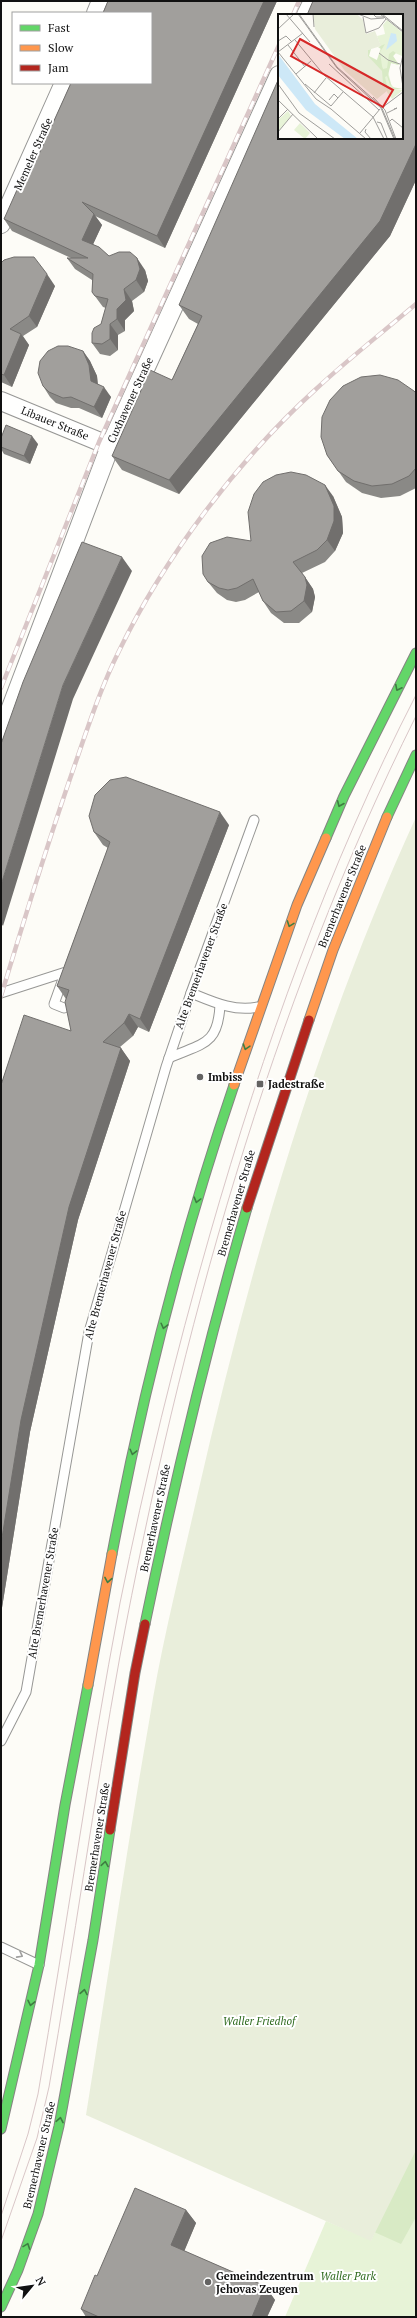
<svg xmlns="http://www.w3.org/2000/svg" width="417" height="2318" font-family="'PT Serif',serif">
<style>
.green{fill:#e7f3d7}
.forest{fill:#d8eac5}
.cemetery{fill:#e9eedb}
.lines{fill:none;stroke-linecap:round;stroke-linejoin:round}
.lane-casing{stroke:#979795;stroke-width:11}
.street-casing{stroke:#979795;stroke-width:20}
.fast-casing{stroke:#858482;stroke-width:11}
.slow-casing{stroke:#858482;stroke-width:11}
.jam-casing{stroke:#858482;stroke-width:11}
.lane{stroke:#fffffe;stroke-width:9}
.street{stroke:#fffffe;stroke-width:18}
.fast{stroke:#63d668;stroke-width:9}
.slow{stroke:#ff974d;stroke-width:9}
.jam{stroke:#b3261e;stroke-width:9}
.tram{stroke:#d9c6c7;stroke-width:1}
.rail-casing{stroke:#d9c6c7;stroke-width:4.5}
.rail{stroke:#fff;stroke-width:3;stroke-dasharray:9;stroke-linecap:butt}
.wall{fill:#8a8986}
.shaded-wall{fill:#716f6d}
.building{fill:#a19f9c;stroke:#716f6d}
.oneway{stroke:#3e7d41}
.oneway2{stroke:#a0a09f}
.poi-dot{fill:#646362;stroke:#fff;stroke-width:1.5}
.labels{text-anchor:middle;stroke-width:4;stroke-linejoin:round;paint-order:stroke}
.street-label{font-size:11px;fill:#111;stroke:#fff}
.poi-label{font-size:11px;font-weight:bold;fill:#111;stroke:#fff;text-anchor:start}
.park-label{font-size:11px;font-style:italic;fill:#2f6b1f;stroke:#fff}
.inset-road{fill:none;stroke:#9f9e9b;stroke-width:1}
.view{fill:#d62828;fill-opacity:0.15;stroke:#d62828;stroke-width:2}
.inset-edge{fill:none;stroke:#111;stroke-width:2}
</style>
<rect width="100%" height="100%" fill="#fdfcf7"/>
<path class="green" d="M416 2150V2317H285L326 2221 371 2240Z"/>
<path class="forest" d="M416 2117V2217L401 2244 363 2227Z"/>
<path class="cemetery" d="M416 817V2150L371 2241 86 2115C107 1984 126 1853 149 1722 161 1646 180 1572 197 1497 250 1265 317 1034 416 817Z"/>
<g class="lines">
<defs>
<g id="lane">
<path d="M63 979 54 1004 64 1008"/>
<path d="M1 993 66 972"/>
<path d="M191 993C213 1002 234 1012 258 1007"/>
<path d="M169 1058C202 1043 218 1046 220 1005"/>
<path d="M1 1741 26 1692 89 1332 166 1067 191 993 254 820"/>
<path d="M1 1947 39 1965"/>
</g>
<g id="street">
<path d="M96 13 101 1"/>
<path d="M306 15 313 1"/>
<path d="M1 224 64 83"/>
<path d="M1 401 110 446"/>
<path d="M1 734 110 446 279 75"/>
</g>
<g id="fast">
<path d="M387 817 416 755"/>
<path d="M326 838 344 796 416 653"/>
<path d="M112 1554C142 1396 182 1238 234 1085"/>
<path d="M145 1624C174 1484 207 1346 247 1208"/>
<path d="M1 2129 39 1965 65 1805 88 1685"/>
<path d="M1 2307 18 2270 38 2214 59 2126 93 1940 110 1830"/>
</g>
<g id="slow">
<path d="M309 1020 333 950 387 817"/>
<path d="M234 1085 297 905 326 838"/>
<path d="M88 1685 112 1554"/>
</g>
<g id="jam">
<path d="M247 1208 309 1020"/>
<path d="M110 1830 135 1673 145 1624"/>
</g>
</defs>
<use href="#lane" class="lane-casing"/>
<use href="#street" class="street-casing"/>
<use href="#fast" class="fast-casing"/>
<use href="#slow" class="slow-casing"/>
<use href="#jam" class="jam-casing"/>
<use href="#lane" class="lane"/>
<use href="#street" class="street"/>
<use href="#fast" class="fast"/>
<use href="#slow" class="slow"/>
<use href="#jam" class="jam"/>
<g class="tram">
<path d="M1 2216 28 2134 38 2094C66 1930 89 1766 120 1603 145 1479 175 1356 210 1234 263 1049 328 866 416 695"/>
<path d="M1 2241 37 2138 49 2087C74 1944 94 1799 120 1656 180 1335 270 1009 416 716"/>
</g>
<defs>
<g id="rail">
<path d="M293 15 299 1"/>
<path d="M1 688 99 442 279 45"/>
<path d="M1 996C24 920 47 845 73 770 87 730 100 689 119 651 164 558 238 460 315 390 347 360 382 333 416 304"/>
</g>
</defs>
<use href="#rail" class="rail-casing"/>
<use href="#rail" class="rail"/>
</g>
<g class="wall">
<path d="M108 1H277L165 248 95 216 102 225 93 244 109 256 145 270 148 281 144 292 132 301 134 311 125 320V331L118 335V350L110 356 100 354 92 343 101 324 106 308 103 307 100 303 92 292V280L75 269 67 258H71L12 231 4 219 30 174Z"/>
<path d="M416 1V180L390 236 179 494 122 470 112 456 172 380 198 324 189 319 179 305Z"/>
<path d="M1 263 55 286 37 327 23 336 29 345 12 387 1 382Z"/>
<path d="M83 351 90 361 97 376 98 384 111 397 102 418 79 408H71L56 403 50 397 43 386Z"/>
<path d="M416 393V488L400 496 381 498 362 493 346 482 327 455Z"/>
<path d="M1 438 38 444 30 464 4 454 1 449Z"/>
<path d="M333 496 342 517 343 533 335 551 325 562 302 573 313 589 315 597 312 612 299 623H284L271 613 263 601 259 592 245 600 236 602 227 600 217 593 208 582 251 541Z"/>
<path d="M229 825 149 1032 138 1027 133 1036 120 1047 130 1061 78 1220 30 1432 1 1614V1085L71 1031 66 999 57 986 108 848 103 845 94 832Z"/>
<path d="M186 2210 196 2223 184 2251 265 2286 275 2300 267 2317H86L81 2309 97 2276Z"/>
</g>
<g class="shaded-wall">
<path d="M264 1H277L165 248 157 236Z"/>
<path d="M416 144V180L390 236 179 494 169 480Z"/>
<path d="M94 214 102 225 90 251 82 240Z"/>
<path d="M137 258 145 270 148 281 144 292 136 280Z"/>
<path d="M47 274 55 286 37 327 29 316Z"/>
<path d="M124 289 132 301 134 311 125 320V331L117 319V309Z"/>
<path d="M110 324 118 335V350L110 339Z"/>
<path d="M21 334 29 345 12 387 4 375Z"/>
<path d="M83 351 90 361 97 376 98 392 91 381Z"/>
<path d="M104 387 111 397 102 418 94 407Z"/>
<path d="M32 436 38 444 30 464 24 456Z"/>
<path d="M325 485 333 496 342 517 343 533 335 551 327 540Z"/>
<path d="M122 557 132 571 73 699 3 926 1 923V885L63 685Z"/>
<path d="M305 577 313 589 315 597 312 612 304 601Z"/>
<path d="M220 812 229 825 149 1032 140 1019Z"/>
<path d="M129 1014 138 1027 133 1036 124 1023Z"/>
<path d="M121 1048 130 1061 78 1220 30 1432 1 1614V1544L21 1420 69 1207Z"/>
<path d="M186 2210 196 2223 181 2259 171 2245Z"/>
<path d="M265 2286 275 2300 267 2317H252Z"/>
</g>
<g class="building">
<path d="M108 1H264L157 236 82 202 94 214 82 240 99 247 109 256 119 252H130L137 258 140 269 136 280 124 289 126 300 117 309V319L110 324V339L102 344 92 343V333L94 328 101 324 108 299 95 296 92 292 93 274 67 258H88L4 219 25 172 30 174 71 83H151V13H103Z"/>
<path d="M313 1H416V144L380 221 169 480 112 456 150 370 172 380 202 316 179 305 279 78V138H402V15H307Z"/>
<path d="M14 257H34L47 274 29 316 10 329 21 334 4 375 1 374V263L4 260Z"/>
<path d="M58 346H68L83 351 89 365 91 381 104 387 94 407 71 397 63 398 49 392 43 386 38 373 40 361 48 351Z"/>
<path d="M380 375 398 380 414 391 416 393V468L409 476 392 484 372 486 354 481 338 471 327 455 321 437 322 417 330 400 343 386 361 377Z"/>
<path d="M6 425 32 436 24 456 1 447V438Z"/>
<path d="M291 472 306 475 325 485 334 506V521L327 540 317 550 293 562 305 577 307 585 304 601 291 611 276 612 263 601 253 579 237 588 228 590 219 588 208 582 203 574 202 556 210 543 227 537 251 541 248 512 254 494 263 482 276 475Z"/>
<path d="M82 542 122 557 63 685 1 885V744L23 682Z"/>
<path d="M126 777 220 812 140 1019 129 1014 124 1023 103 1042 121 1048 69 1207 21 1420 1 1544V1085L24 1015 71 1031 65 1002 69 990 57 986 110 842 94 832 89 816 95 795 110 780Z"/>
<path d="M135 2188 186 2210 171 2245 265 2286 252 2317H99L81 2309 95 2275 97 2276Z"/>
</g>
<defs><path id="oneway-chevron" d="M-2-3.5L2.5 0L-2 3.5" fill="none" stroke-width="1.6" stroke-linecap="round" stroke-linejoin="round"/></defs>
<g class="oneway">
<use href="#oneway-chevron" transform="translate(398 688) rotate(117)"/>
<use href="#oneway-chevron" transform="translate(340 804) rotate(113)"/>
<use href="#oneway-chevron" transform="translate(290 924) rotate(110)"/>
<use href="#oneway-chevron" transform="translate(246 1047) rotate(108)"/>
<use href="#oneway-chevron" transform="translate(197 1200) rotate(105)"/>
<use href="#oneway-chevron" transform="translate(164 1326) rotate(104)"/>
<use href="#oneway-chevron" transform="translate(133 1452) rotate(104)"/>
<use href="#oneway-chevron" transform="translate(108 1580) rotate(100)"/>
<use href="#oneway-chevron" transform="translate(105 1864) rotate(-81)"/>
<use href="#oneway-chevron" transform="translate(84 1992) rotate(-80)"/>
<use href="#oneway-chevron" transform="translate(31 2003) rotate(102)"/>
<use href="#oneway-chevron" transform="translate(60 2120) rotate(-79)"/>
<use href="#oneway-chevron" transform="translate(27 2246) rotate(-70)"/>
</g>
<use class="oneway2" href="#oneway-chevron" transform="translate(20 1955) rotate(28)"/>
<g class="poi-dot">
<circle cx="200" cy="1077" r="4"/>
<rect x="256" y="1080" width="8" height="8" rx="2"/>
<circle cx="208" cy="2282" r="4"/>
</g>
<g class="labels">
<g class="street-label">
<text transform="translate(33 154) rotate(-66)" y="4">Memeler Straße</text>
<text transform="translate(130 400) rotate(-65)" y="4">Cuxhavener Straße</text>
<text transform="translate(55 423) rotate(22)" y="4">Libauer Straße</text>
<text transform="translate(342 896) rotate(-68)" y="4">Bremerhavener Straße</text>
<text transform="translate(201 966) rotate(-70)" y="4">Alte Bremerhavener Straße</text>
<text transform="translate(236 1203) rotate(-74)" y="4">Bremerhavener Straße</text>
<text transform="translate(105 1275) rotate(-75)" y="4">Alte Bremerhavener Straße</text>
<text transform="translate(155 1518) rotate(-78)" y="4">Bremerhavener Straße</text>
<text transform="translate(43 1593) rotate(-80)" y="4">Alte Bremerhavener Straße</text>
<text transform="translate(97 1837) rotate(-81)" y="4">Bremerhavener Straße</text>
<text transform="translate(39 2155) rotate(-77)" y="4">Bremerhavener Straße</text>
</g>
<g class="poi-label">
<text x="208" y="1081">Imbiss</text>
<text x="268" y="1088">Jadestraße</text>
<text x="216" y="2280">Gemeindezentrum<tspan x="216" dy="13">Jehovas Zeugen</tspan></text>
</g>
<g class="park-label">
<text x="259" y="2025">Waller Friedhof</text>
<text x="348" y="2280">Waller Park</text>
</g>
</g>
<g transform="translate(278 14)">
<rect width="125" height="125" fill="#fdfcf7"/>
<path d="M109 6 125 19 124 42 117 39 115 42 121 51 113 49 110 57 113 70 117 75 125 76 114 85 109 78 99 46 103 33 99 22 107 20 105 11ZM10 97 13 102 0 118V106ZM22 109 32 119 27 125 16 116Z" fill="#e7f3d7"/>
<path d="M107 30 102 38 104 52 105 55 109 54 111 40 115 37 118 39 115 42 121 51 113 49 110 61 114 73 125 75H116L112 71 109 62 107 63 110 76 86 46 87 36 93 35 91 42 99 46 103 35 100 33Z" fill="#d8eac5"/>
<path d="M35 0H79L85 6 88 20 97 17 103 32 90 36V42L104 57 105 69 110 76 99 85 67 57 37 15Z" fill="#e9eedb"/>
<path d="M113 19 118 20 119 27 108 36ZM0 40 37 90 80 125H67L28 96 0 61Z" fill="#cde8f7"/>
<path class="inset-road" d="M8 0 32 28M20 0 59 54 103 94 116 125M21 0 59 53 103 92 117 125M35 0 36 13M80 0 93 5 106 4M95 0 98 3H107M102 0 125 18M104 0 125 17M85 3 88 19 101 14 108 5M0 15 16 0M25 19 0 38 38 85 53 95 88 125M17 26 46 61 95 103 106 125M0 27 8 22 14 28M10 31 27 53M101 39 110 46 122 50M125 41 122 54 125 73M51 50 101 96M18 60 33 47M0 70 21 99 57 125M27 70 53 92 65 78M36 79 48 64M95 83 107 96 118 125M0 86 40 125M51 86 56 80 60 84M105 93 125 78M109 99 119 94 116 95M0 105 10 95M112 107 114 105 125 114M99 108 103 109 109 124M88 115 87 118 93 125M0 118 15 100M82 119 102 95"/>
<path class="view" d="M22 25 115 76 105 93 13 42Z"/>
<rect width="125" height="125" class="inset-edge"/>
</g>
<rect width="417" height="2318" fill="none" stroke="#111111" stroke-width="4"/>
<rect x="12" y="12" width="140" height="72" fill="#ffffff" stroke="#a0a0a0"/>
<rect x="20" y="25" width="20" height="6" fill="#63d668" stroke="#a0a0a0"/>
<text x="48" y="32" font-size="12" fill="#111111">Fast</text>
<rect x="20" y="45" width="20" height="6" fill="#ff974d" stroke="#a0a0a0"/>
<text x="48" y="52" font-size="12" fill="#111111">Slow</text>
<rect x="20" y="65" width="20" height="6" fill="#b3261e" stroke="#a0a0a0"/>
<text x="48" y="72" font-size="12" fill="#111111">Jam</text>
<g transform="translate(32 2286) rotate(61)" stroke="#ffffff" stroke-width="3" paint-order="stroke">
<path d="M0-3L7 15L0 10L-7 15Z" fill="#111111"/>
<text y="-6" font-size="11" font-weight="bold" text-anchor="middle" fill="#111111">N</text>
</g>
</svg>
